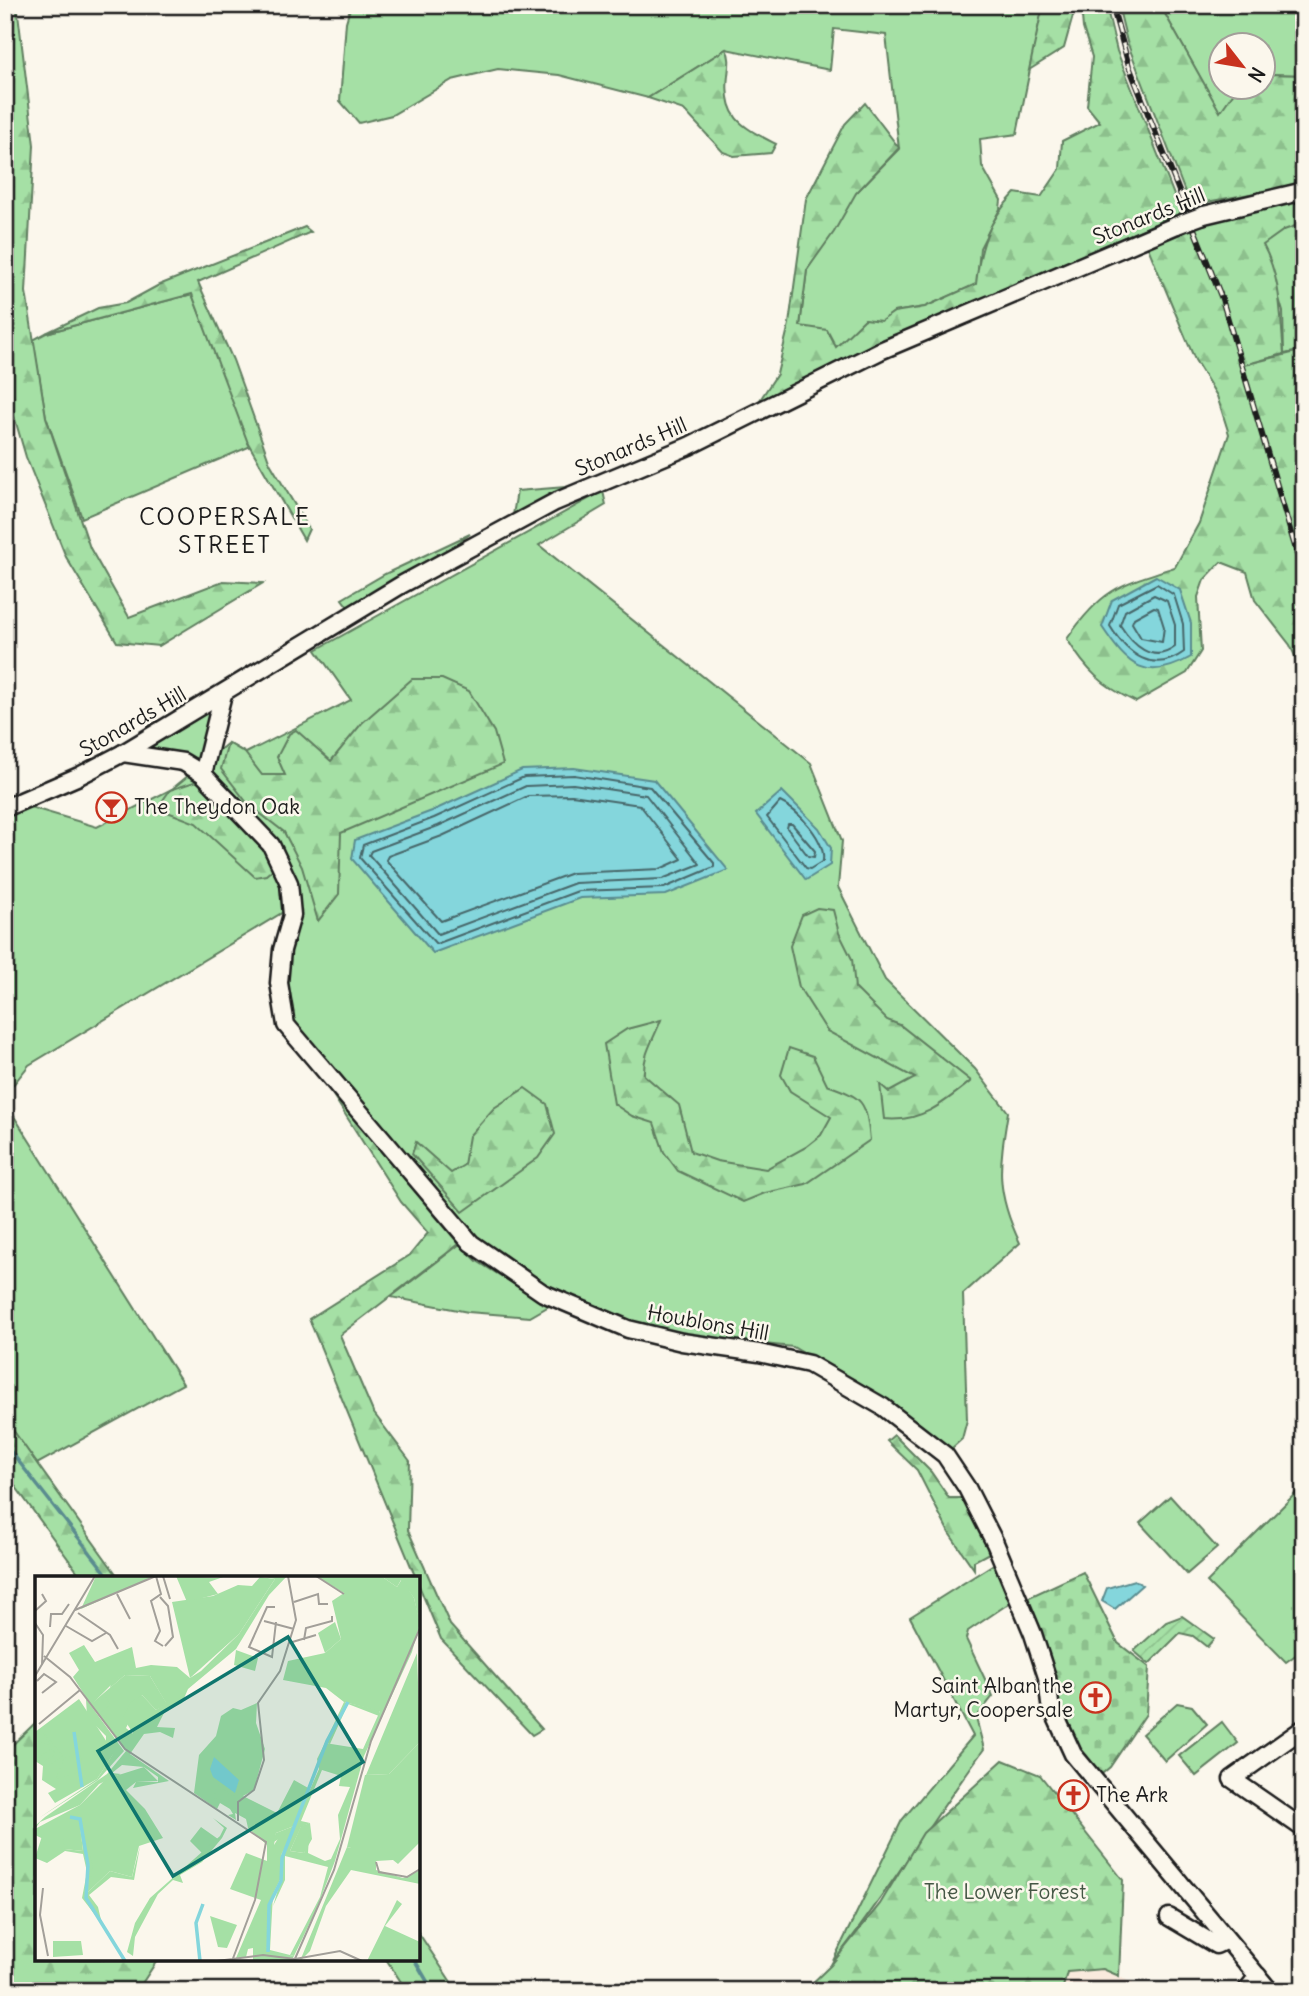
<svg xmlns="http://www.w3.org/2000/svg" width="1309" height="1996" font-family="Delius,sans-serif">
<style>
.built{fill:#faeadd}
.grass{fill:#a5e0a5;stroke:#607e60;stroke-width:2}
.forest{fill:url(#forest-firs);stroke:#607e60;stroke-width:2}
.cemetery{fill:url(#cemetery-stones);stroke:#607e60;stroke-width:2}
.garden{fill:url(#garden-furrows);stroke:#607e60;stroke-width:2}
.water{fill:#84d6dc;stroke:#5a8c8f;stroke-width:2}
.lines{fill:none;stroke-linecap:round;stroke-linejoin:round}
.shore{stroke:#466669;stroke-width:2}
.stream{stroke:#5a8c8f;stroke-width:3.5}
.minor-casing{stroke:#1c1c1c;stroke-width:21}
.minor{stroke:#fbf7ec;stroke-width:16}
.rail-casing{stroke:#1c1c1c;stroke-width:6}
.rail{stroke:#fbf7ec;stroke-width:3.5;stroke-dasharray:10;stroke-linecap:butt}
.minor-bridge-casing{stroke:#1c1c1c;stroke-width:21;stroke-linecap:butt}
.minor-bridge{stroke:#fbf7ec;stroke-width:16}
.labels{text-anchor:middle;stroke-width:5;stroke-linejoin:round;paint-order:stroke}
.street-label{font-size:21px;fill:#1c1c1c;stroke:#fbf7ec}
.poi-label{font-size:21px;fill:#1c1c1c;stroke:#fbf7ec;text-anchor:start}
.park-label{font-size:21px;fill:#455745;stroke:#fbf7ec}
.quarter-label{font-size:24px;letter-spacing:2px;fill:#1c1c1c;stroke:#fbf7ec}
.inset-river{fill:none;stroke:#84d6dc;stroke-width:3.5}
.inset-road{fill:none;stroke:#a29f99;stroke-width:2}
.view{fill:#0f766e;fill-opacity:0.15;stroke:#0f766e;stroke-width:3.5}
.inset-edge{fill:none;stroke:#1c1c1c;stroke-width:3.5}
</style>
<defs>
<pattern id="forest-firs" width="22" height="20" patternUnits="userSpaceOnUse" patternTransform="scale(1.75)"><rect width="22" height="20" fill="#a5e0a5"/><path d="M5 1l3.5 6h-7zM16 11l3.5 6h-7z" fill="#8dc08d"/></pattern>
<pattern id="cemetery-stones" width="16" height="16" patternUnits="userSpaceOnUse" patternTransform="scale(1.75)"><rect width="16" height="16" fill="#a5e0a5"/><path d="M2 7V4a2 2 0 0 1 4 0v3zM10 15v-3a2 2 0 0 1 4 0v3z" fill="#8dc08d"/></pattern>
<pattern id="garden-furrows" width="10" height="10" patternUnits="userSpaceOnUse" patternTransform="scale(1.75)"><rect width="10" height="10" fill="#a5e0a5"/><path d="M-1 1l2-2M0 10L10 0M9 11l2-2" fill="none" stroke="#8dc08d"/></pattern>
</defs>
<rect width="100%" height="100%" fill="#fbf7ec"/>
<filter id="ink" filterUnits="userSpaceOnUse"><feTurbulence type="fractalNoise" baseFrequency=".0143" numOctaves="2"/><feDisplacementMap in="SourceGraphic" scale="14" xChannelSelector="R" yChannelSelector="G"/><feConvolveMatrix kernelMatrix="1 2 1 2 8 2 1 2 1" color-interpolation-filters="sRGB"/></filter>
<g filter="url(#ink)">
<path class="built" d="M1103 1969 1119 1976 1146 1991H1062L1067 1972Z"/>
<g class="grass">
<path d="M351 5H1043L1017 134 980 139 982 166 1001 200 1000 209 980 248 977 284 925 307 894 312 881 322 865 319 836 348 800 326 807 270 855 194 899 149 886 35 834 29 830 70 726 49 648 98 559 75 498 69 452 80 392 115 359 123 340 101 346 22Z"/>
<path d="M1160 5H1304V75L1264 74V46H1222V88H1237L1220 113Z"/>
<path d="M1304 196V350L1284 354 1283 312 1263 245Z"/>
<path d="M192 294 251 446 82 518 46 417 33 340 46 333Z"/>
<path d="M578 486 513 515 517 491Z"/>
<path d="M603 491 606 505 539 545 811 763 842 841 838 887 885 980 975 1069 1008 1112C999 1167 995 1191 1020 1243L963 1294 967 1420 962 1439 950 1450 894 1407 793 1347 705 1338 643 1326 552 1297 493 1258 292 1025 286 1002 285 911 29 1065 5 1095V811L20 804 97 827 172 789 228 743 246 753 351 700 316 650Z"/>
<path d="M470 534 434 561 351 611 342 599 385 574Z"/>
<path d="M217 704 201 754 197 759 139 749Z"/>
<path d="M5 1102 183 1384 37 1464 5 1419Z"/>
<path d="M460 1244 477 1261 549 1306 530 1317 468 1312 391 1297Z"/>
<path d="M1304 1485V1649L1286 1662 1207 1582Z"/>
<path d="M1170 1496 1217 1548 1187 1574 1140 1523Z"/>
<path d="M997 1562 1014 1600 968 1631 966 1639 993 1696 976 1718 984 1749C932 1820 886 1896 831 1965L902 1820 973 1736 910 1617Z"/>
<path d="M1177 1703 1192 1706 1207 1724 1165 1761 1142 1734Z"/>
<path d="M1222 1722 1238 1743 1196 1776 1179 1756Z"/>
<path d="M418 1932 457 1991H407L386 1959H418Z"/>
</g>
<g class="forest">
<path d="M5 5H17L34 145 26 292 46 417 90 548 129 617 223 581 263 583 159 646 117 642 66 557 26 457 5 385Z"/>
<path d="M1043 5H1076L1064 48 1029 70Z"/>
<path d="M1081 5H1106L1117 51 1181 213 981 299 754 409 777 374 789 324 806 199 845 124 865 103 899 148 856 193 834 232 807 270 800 326 827 330 836 347 865 319 881 321 894 312 925 307 976 284C980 246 988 221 1015 193L1041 197 1060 169 1062 141 1100 122 1087 106 1092 57 1083 28Z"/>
<path d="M1118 5H1160L1220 112 1237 88H1264V74L1304 75V184L1190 205 1127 42Z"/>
<path d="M726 49C731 57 729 66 728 75 723 118 741 126 776 144L771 153 734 156 723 152 684 110 648 98Z"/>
<path d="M1304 196V223L1284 230 1263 245C1282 280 1280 315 1284 354L1244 365 1304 350V676L1290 645 1255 600 1247 572 1221 562 1204 580 1198 597 1201 651 1187 673 1136 702C1102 686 1086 670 1067 639 1102 589 1118 585 1175 567L1199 523 1229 434 1217 396 1195 360 1144 238Z"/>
<path d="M305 227 311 232 198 282 233 360 270 463 309 529 304 540 248 443 192 294 46 333 98 308 126 303 159 285Z"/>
<path d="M412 679H442L469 691 494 732 503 764 341 833 339 894 318 921 302 867 284 832 248 804 221 769 228 743 245 753 262 775H285L277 757 289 734 296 730 331 761 362 723Z"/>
<path d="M197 781 208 786 274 860 273 869 266 875 255 877 196 823 165 811 163 800 170 790Z"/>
<path d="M817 908 833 910 839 933 852 959 855 988 887 1020 900 1025 971 1081C944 1103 920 1123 884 1119L880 1084 889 1092 915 1078 827 1031 799 987 790 946 802 915Z"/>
<path d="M661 1020C653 1041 643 1053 644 1075L679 1105 691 1152 717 1161 766 1169 806 1147 821 1135 831 1117 790 1091 781 1075 789 1048 813 1056 827 1085C864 1098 866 1101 870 1140L806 1184 765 1193 743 1202 678 1171 664 1152 654 1123 632 1116 614 1104 604 1044 627 1029Z"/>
<path d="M525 1088 547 1104 555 1134 538 1158 463 1212 412 1154 416 1142 451 1173 464 1165 469 1136 494 1108Z"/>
<path d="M329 1089 459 1244 340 1335 373 1412 410 1461 408 1530 450 1625 542 1729 532 1735 441 1639 309 1319 410 1255 428 1233 401 1202Z"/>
<path d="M5 1419 119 1578H82L5 1472Z"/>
<path d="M894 1435 931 1472 949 1498H963L991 1552 974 1561V1569L949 1533 917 1470 887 1441Z"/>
<path d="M37 1721V1959H158L137 1991 5 1990V1752Z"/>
<path d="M1003 1760 1040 1775 1123 1880 1119 1976 1103 1969 1067 1972 1062 1991H804L831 1965 880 1904 923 1833Z"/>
</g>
<path class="cemetery" d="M1083 1572 1118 1643 1149 1667 1146 1714 1110 1767 1097 1778 1082 1760 1053 1702 1052 1665 1025 1599Z"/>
<path class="garden" d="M1182 1616 1214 1639 1207 1647 1193 1636 1180 1633 1149 1664 1134 1651 1166 1622Z"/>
<g class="water">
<path d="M1156 576 1180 590 1191 623V657C1146 683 1128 666 1102 627L1112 600Z"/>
<path d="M574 768 654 780 728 870 666 895 580 898 433 953 352 859 355 840 432 811 522 770Z"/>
<path d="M782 791 819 828 831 848 830 865 806 880 756 814Z"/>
<path d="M1134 1580 1142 1585 1115 1609 1102 1601 1107 1588Z"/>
</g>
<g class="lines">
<g class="shore">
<path d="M1157 584 1174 595 1183 624 1184 652C1153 675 1127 654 1110 626L1118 604Z"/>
<path d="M1154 595 1167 601 1175 625V647C1152 665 1132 644 1120 625L1125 611Z"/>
<path d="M1154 607 1158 608 1164 627 1162 642 1141 638 1132 623 1134 618Z"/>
<path d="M574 775 650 787 714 863V867L664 888 578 891 436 944 360 858 363 845 434 818 524 777Z"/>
<path d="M573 784 646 795 700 864 662 879 575 883 438 934 369 855 371 851 438 826 526 786Z"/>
<path d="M572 795 640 805 682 859 660 869 572 873 441 921 386 860 388 856 442 836 528 796Z"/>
<path d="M780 802C798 810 826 840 823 861L810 869 806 868 767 817Z"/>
<path d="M788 824H792L815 851 814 857 808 856 787 828Z"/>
</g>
<g class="stream">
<path d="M5 1444 110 1578"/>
<path d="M414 1959 433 1991"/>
</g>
<defs>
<g id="minor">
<path d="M1204 215 1304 191"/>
<path d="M123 753 183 762 203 774 271 845 289 883 292 915 282 950 279 983 286 1025 471 1243 543 1293 628 1329 682 1342 759 1353 809 1364 883 1407 945 1455 967 1488 995 1543 1033 1634 1047 1677 1050 1704 1073 1754 1270 1991"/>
<path d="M203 774 223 694"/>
<path d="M5 808 79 776 123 753 401 585 555 502 689 446 880 351 1177 225"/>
<path d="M1304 1728 1232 1779 1304 1829"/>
<path d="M1169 1917 1216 1945 1227 1940"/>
<path d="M1246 1991 1258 1976"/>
</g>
</defs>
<use href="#minor" class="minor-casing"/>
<use href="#minor" class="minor"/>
<defs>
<path id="rail" d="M1112 5 1129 66 1222 299 1304 577"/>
</defs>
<use href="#rail" class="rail-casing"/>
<use href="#rail" class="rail"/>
<defs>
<path id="minor-bridge" d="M1177 225 1204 215"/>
</defs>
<use href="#minor-bridge" class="minor-bridge-casing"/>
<use href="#minor-bridge" class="minor-bridge"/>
</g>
</g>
<defs>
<symbol id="bar-ring" viewBox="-11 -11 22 22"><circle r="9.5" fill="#fbf7ec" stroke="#c8321e" stroke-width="1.5"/><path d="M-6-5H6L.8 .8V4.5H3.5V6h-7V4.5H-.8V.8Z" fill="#c8321e"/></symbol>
<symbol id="church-ring" viewBox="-11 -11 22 22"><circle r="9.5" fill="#fbf7ec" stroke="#c8321e" stroke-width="1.5"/><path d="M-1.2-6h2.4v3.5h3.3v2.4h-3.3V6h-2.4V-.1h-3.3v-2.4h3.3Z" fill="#c8321e"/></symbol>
</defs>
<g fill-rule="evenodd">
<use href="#bar-ring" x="94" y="790" width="35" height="35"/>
<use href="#church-ring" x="1078" y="1680" width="35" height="35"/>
<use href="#church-ring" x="1056" y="1778" width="35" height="35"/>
</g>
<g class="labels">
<g class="street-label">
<text transform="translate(1149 216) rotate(-22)" y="7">Stonards Hill</text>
<text transform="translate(631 447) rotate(-23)" y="7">Stonards Hill</text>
<text transform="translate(133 722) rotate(-30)" y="7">Stonards Hill</text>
<text transform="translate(708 1323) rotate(10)" y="7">Houblons Hill</text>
</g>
<g class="poi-label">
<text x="134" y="814">The Theydon Oak</text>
<text x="1073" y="1693" text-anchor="end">Saint Alban the<tspan x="1073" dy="24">Martyr, Coopersale</tspan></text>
<text x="1096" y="1802">The Ark</text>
</g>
<g class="park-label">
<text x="1005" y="1899">The Lower Forest</text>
</g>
<g class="quarter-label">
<text x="225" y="525">COOPERSALE<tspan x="225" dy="28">STREET</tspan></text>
</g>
</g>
<g transform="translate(35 1576)">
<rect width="385" height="385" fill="#fbf7ec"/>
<path d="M346 0H385L384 46 379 22 366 4 362 11ZM225 1 240 3 204 58 155 102 137 26 178 20 203 9 217 10ZM300 46 306 63 290 77 283 57ZM201 74 223 82 220 95 199 89ZM90 99 115 100 132 128 121 134 107 119 91 152 98 158 89 168 56 128ZM44 123 79 177 62 203 20 227 13 217 21 213 7 204 8 190 0 185V156ZM309 126 345 134 344 140 313 128 295 168 290 167ZM222 127 221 147 230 173 219 214 208 220 242 237 259 204 275 213 259 250 241 257 239 269 246 258 260 253 246 279 247 300 238 318 235 374 259 380 256 385H218V372L213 373 211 381 201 382 226 324 195 313 211 277 232 285V269L213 252 211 243 200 237 201 244 193 239 198 238 195 233 185 227 182 233 159 217 164 179 181 160 186 140 198 132 206 134ZM385 166V266L363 288 358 284 341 285V294L368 302 385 294V308L316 294V272L312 271 330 199 354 198ZM109 191 123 205 101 206 91 214 110 233 128 262 104 270 97 301 75 295 53 316 54 285 45 250 48 275 29 273 0 259V253L45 229 71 203ZM275 247 277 263 269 277 255 275 266 250ZM166 251 183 263 168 278 155 265ZM362 324 367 328 350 350 385 366 384 385H332ZM175 340 202 349 192 372 183 371ZM18 365H46L48 379 18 381Z" fill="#a5e0a5"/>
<path d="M61 0H120L46 33ZM141 0 182 2 191 0 174 6 183 18 152 26ZM225 0H252L234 19 201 73 153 113 147 127 130 135 122 151 140 152 138 162 125 156 109 158 95 178 134 205 98 212 101 206H123V201L109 191 87 189 77 197 86 198 64 208 45 229 5 246 0 253V250L10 241 72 198 91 175 56 128 71 121 75 129 65 137 89 166 98 157 88 142 96 126 107 119 121 134 131 127 115 100 90 99 75 112 76 106 96 93 116 89 142 91 155 102 166 95 204 58 240 3ZM281 0H346L362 11 367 3 379 22 385 47 377 76 329 180 300 285 282 332 259 380 255 379 285 321 293 291 250 280V304L238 330 247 300 246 279 259 254 237 267 241 257 259 250 284 193 282 183 290 167 328 173 345 135 309 126 291 112 248 104 253 85 290 77 306 63 297 25 309 17ZM287 194 306 200 304 210 315 211 303 239 305 263 296 283 290 285 273 277 274 260 269 277 255 275 266 251 275 247 266 245ZM382 77 385 166 354 198 331 199ZM51 123 89 175 63 204 4 242 62 203 78 178 71 172V160L52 141ZM8 156 28 180 9 193 10 185 22 178 16 173 0 183V164L15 169ZM45 178 47 185 41 197 21 203 29 182ZM182 209 198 220 208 217 199 235 196 229 191 230V225L179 222ZM178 242 192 252 187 262 167 286 145 299 148 307 138 304 123 318 100 361 98 380 92 376 100 347 115 322 185 260 189 252ZM44 245 58 290 53 316 75 295 97 301 105 270 99 304 76 301 54 319 63 331 67 348 47 322 52 296 48 278 30 275 12 287 0 282 7 260 28 263 30 273 48 275ZM312 271 316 272V294L291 330 275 375 265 385Z" fill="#a5e0a5" fill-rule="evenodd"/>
<path d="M49 69 60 86 97 71 101 92 83 102 56 129 38 101 44 94 34 77Z" fill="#a5e0a5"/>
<path d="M179 181 204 204 200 217 178 201 175 193Z" fill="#84d6dc"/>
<path class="inset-river" d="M39 156 47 211M35 241 45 243 53 289 51 322 90 385M233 376 234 329 246 305 247 282 292 165 313 126M165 385 161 347 168 328"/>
<path class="inset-road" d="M121 0 126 18 116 25 125 55 120 65 128 70M128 0 135 23M281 0 309 18M82 18 95 43M125 21 133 30 138 61 130 70M259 26 283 18 284 28H293M240 31H232L214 71 237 81 241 46M40 34 121 0M0 35 11 25 7 18M43 37 75 59 83 73M229 45 259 53M0 47 8 59 7 89M31 50 57 65 71 57M15 51 16 38H27L34 28M269 64 271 52 297 45V40M254 67 281 59M9 80 35 101 90 173 231 266 220 324 197 385M0 100 60 0M2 105 9 98 21 106 7 117M4 148 45 114M203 245V226L219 214 229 184 223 127 245 95 261 44 253 0M341 286 344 296 372 301 385 293M8 312 5 339 13 380M182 385 228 379 260 383 305 375 327 385M259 385 299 294 336 165 385 52"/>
<path class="view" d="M253 61 328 186 138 300 63 175Z"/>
<rect width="385" height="385" class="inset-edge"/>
</g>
<rect width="1309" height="1996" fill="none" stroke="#fbf7ec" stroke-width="28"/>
<rect x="14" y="14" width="1281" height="1968" fill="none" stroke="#1c1c1c" stroke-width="2.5" filter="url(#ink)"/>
<g transform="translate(1242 66) rotate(121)"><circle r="33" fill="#fbf7ec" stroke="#a29f99" stroke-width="2"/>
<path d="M0-5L12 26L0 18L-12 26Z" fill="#c8321e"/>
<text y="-10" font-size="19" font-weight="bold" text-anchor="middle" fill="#1c1c1c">N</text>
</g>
</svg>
